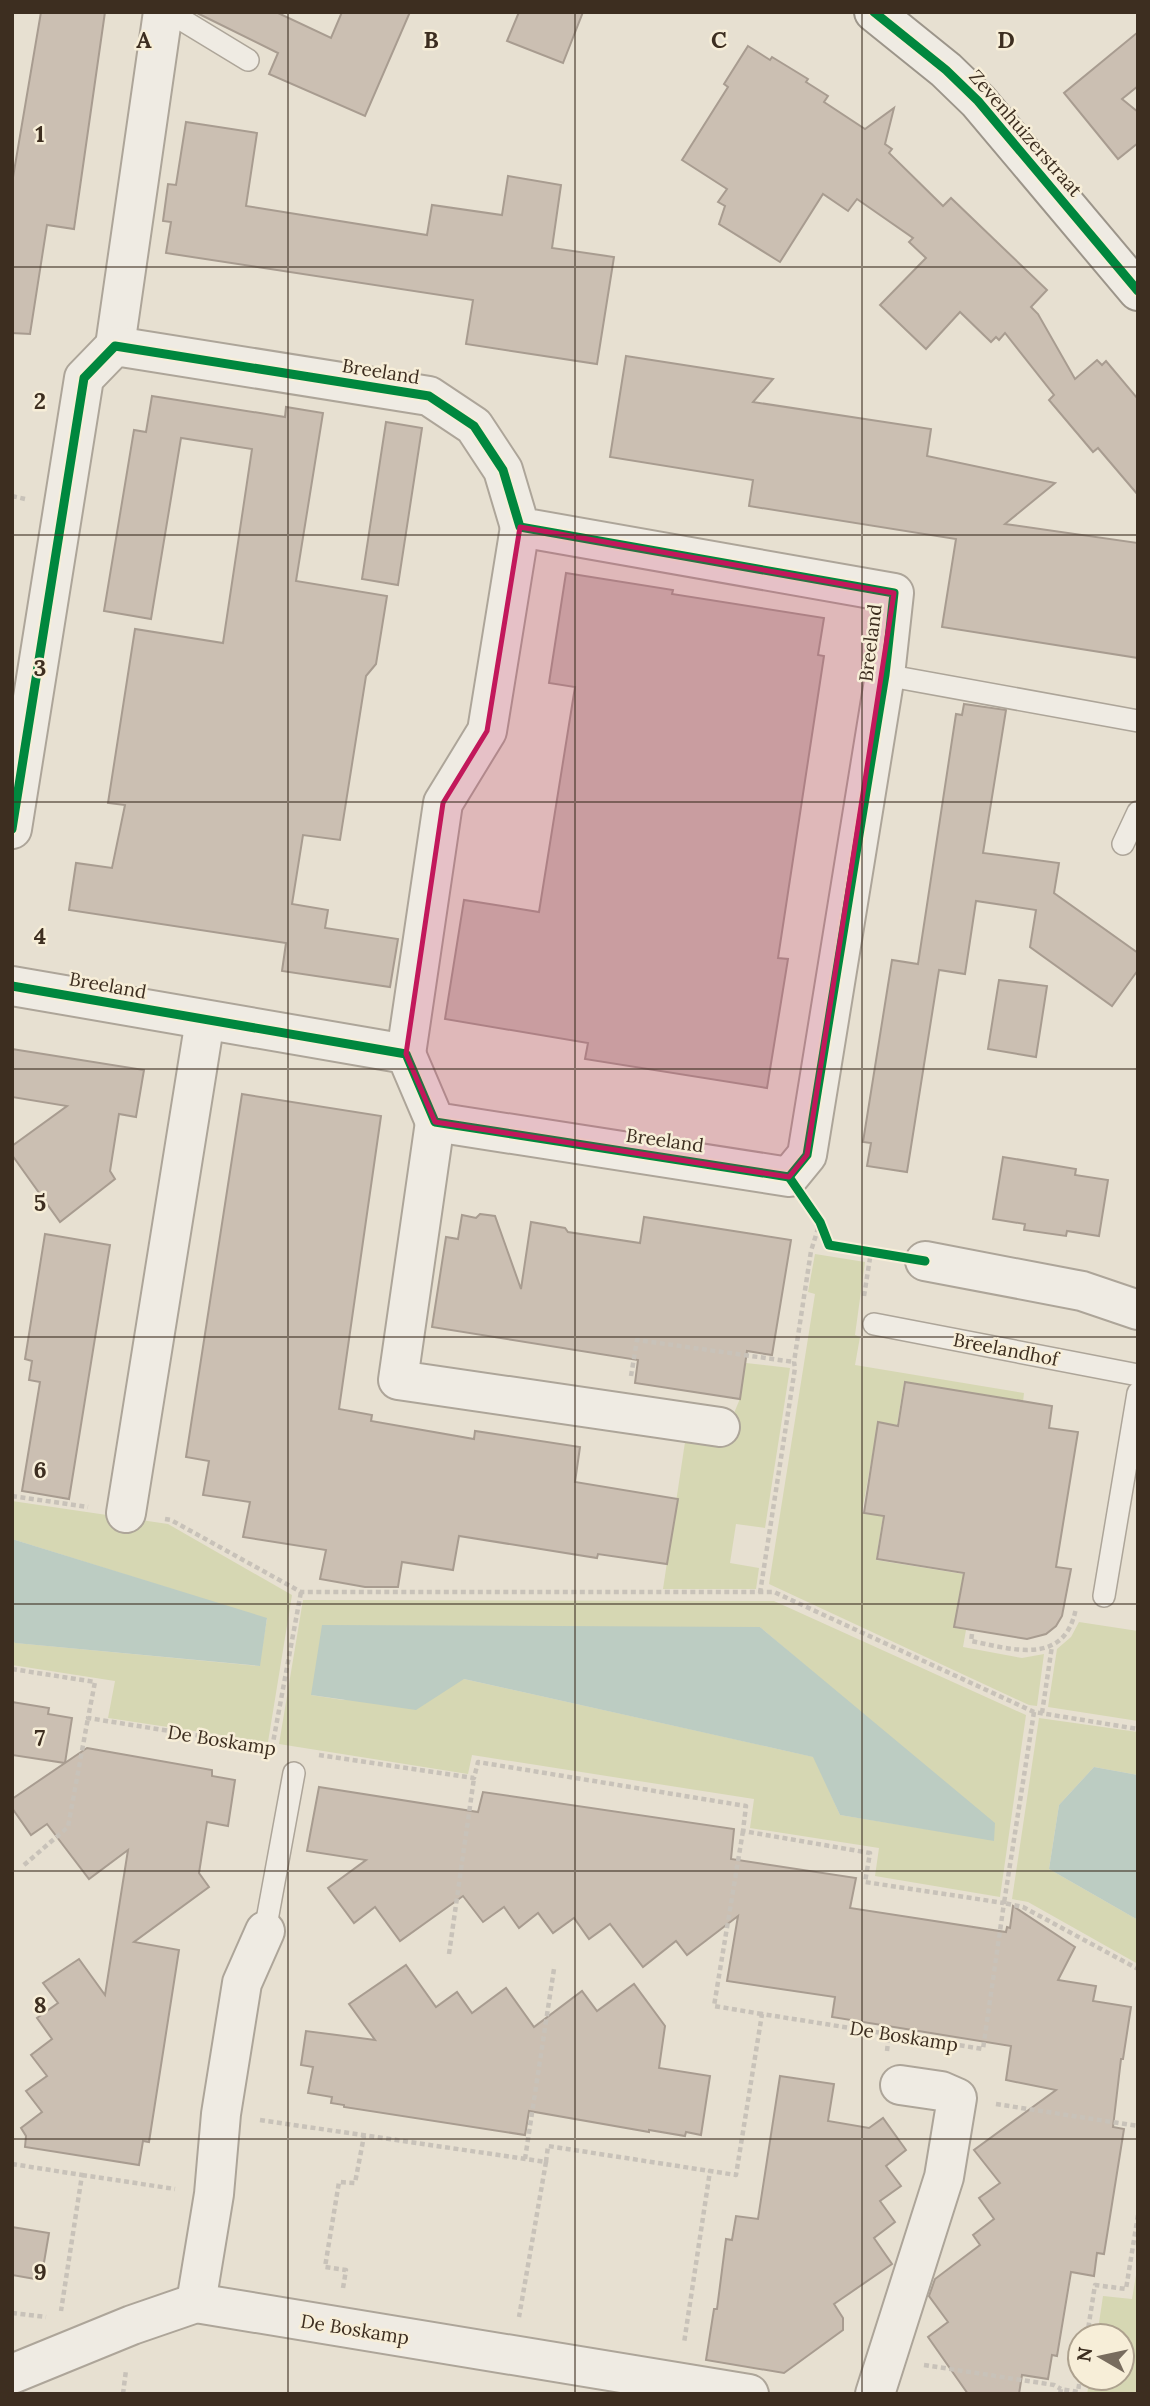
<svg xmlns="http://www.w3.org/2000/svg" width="1150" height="2406" font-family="Lora,serif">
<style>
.green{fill:#d6d7b3;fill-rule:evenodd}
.water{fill:#bcccc2}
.building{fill:#cbbfb2;stroke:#a89c90;stroke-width:2}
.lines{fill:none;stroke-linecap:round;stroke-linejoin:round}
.lane-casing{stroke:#ada599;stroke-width:24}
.street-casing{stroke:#ada599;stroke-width:42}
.secondary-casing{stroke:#9c958a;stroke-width:42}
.path{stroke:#c8c2b9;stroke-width:4.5;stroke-dasharray:5 3.5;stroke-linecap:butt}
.lane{stroke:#efebe3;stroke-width:21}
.street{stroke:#efebe3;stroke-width:38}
.secondary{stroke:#efebe3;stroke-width:38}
.cycleway-casing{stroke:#f7eed8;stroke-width:13}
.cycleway{stroke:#00873e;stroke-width:9}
.marked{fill:#c2185b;fill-opacity:0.2;stroke:#c2185b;stroke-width:5;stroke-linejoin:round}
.grid{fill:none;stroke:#3d2e20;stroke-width:2;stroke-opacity:0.55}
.labels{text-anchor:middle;stroke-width:5;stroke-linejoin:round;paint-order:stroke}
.street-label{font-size:19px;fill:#3d2e20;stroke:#f7eed8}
.grid-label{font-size:23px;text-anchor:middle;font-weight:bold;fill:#3d2e20;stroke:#f7eed8;stroke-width:5;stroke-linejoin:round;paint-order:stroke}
</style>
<rect width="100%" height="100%" fill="#e7e0d1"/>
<g class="green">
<path d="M815 1254 865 1262 855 1335 860 1337 855 1365 1024 1393 1023 1402 904 1382 897 1425 878 1423 862 1512 883 1516 876 1560 963 1574 955 1628 966 1630 963 1647 1022 1658 1044 1654 1037 1706 1029 1705 769 1584 815 1294 808 1292Z"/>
<path d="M746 1363 790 1368 765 1528 736 1524 730 1563 759 1568 756 1589H663L685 1442 720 1447 739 1401Z"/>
<path d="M12 1501 168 1524 292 1595 268 1742 108 1718 115 1681 12 1665V1638L16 1643 259 1666 267 1619 12 1539Z"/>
<path d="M303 1600 774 1601 1026 1715 1000 1897 875 1876 879 1848 750 1828 754 1799 472 1755 468 1774 279 1744ZM760 1627 899 1745 994 1840 840 1815 814 1757 464 1679 343 1700 311 1695 610 1628Z"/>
<path d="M1079 1622 1138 1631V1721L1048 1707 1057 1649 1071 1637Z"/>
<path d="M1039 1718 1138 1732V1775L1094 1767 1059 1805 1049 1869 1138 1920V1964L1028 1902 1012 1899Z"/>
<path d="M1138 2263V2394H1087L1090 2378H1122V2336H1097L1103 2296 1132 2299Z"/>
</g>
<g class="water">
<path d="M12 1539 267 1618 260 1666 15 1643 12 1638Z"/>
<path d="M322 1625 760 1627 995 1823 994 1841 840 1815 813 1757 464 1679 416 1710 311 1695Z"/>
<path d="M1094 1767 1138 1775V1920L1049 1869 1059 1805Z"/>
</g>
<g class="building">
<path d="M41 12H105L74 229 47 225 30 334 12 333V183Z"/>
<path d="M195 12H276L331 38 342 12H410L365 116 269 74 278 53Z"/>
<path d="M519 12H583L563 63 507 41Z"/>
<path d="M1138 32V86L1122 99 1138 112V143L1118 159 1064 93Z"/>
<path d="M748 46 770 60 772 57 808 79 806 82 828 96 824 102 865 129 894 108 885 144 892 149 889 153 943 206 951 198 1047 290 1031 307 1038 314 1075 379 1097 360 1102 365 1106 361 1138 399V495L1098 448 1093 452 1049 400 1054 395 1005 333 999 340 996 337 991 342 960 312 926 349 880 305 926 258 909 242 913 238 857 199 848 211 823 194 780 262 719 224 725 206 718 202 727 189 682 160 728 87 724 84Z"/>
<path d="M186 122 257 133 246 206 427 235 432 205 502 215 508 176 561 185 552 248 614 257 597 364 466 344 473 300 166 253 171 222 163 221 168 184 176 185Z"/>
<path d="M626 356 773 379 753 402 931 429 927 456 1055 483 1005 524 1138 543V658L942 627 956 539 749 506 753 480 610 457Z"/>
<path d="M152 396 285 417 286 407 323 413 296 581 387 596 376 664 366 676 340 840 303 835 292 904 328 910 325 928 398 939 390 987 282 971 286 943 69 910 76 863 112 868 125 805 108 803 135 629 223 643 252 449 181 438 151 619 104 611 134 430 146 432Z"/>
<path d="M386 422 422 428 398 585 362 579Z"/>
<path d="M566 573 673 590 672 594 824 618 818 655 824 656 778 958 788 959 767 1088 585 1059 588 1043 445 1019 464 900 539 912 575 687 549 683Z"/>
<path d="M964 704 1006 710 983 853 1059 863 1054 893 1138 953V970L1112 1006 1030 947 1036 910 976 901 965 974 939 970 907 1172 867 1166 871 1143 863 1142 892 960 918 964 956 714 962 715Z"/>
<path d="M999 980 1047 986 1036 1057 988 1049Z"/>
<path d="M12 1049 144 1070 136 1117 119 1114 110 1171 115 1179 60 1222 12 1155V1146L67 1106 12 1097Z"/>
<path d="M242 1094 381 1116 339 1409 372 1415 371 1421 474 1439 475 1431 580 1447 575 1482 678 1499 667 1564 598 1554 597 1558 459 1536 453 1570 402 1562 398 1587H365L320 1579 326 1550 243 1537 250 1502 203 1495 209 1461 186 1457Z"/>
<path d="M1003 1157 1076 1169 1075 1175 1108 1180 1099 1236 1067 1231 1066 1236 1024 1230 1025 1224 993 1219Z"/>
<path d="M480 1214 495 1216 521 1289 531 1222 565 1228 568 1232 640 1243 644 1217 791 1240 772 1355 747 1351 740 1399 635 1383 638 1360 432 1327 446 1237 458 1239 462 1215 476 1218Z"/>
<path d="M45 1234 110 1245 69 1499 22 1491 40 1382 29 1380 32 1361 25 1359Z"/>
<path d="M905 1382 1052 1406 1049 1428 1078 1432 1056 1567 1071 1569 1062 1616 1056 1626 1046 1634 1027 1639 954 1627 964 1573 877 1559 884 1516 864 1513 878 1422 898 1426Z"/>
<path d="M12 1702 49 1708 48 1714 72 1718 65 1763 12 1755Z"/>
<path d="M87 1748 212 1770V1776L235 1780 228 1826 207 1822 199 1873 209 1887 134 1942 179 1950 149 2142 143 2141 139 2165 25 2147 26 2136 21 2128 42 2112 26 2091 47 2076 31 2055 52 2039 37 2018 58 2003 43 1983 79 1959 105 1995 128 1850 89 1879 47 1824 31 1835 12 1808V1799Z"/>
<path d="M319 1787 478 1812 483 1792 734 1829 731 1859 856 1878 850 1908 1006 1932 1007 1927 1010 1928 1013 1906 1075 1947 1058 1980 1096 1986 1093 2001 1131 2007 1123 2059H1121L1113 2127 1124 2129 1104 2254 1097 2253 1094 2276 1071 2272 1057 2356 1052 2355 1048 2379 1022 2375 1019 2394H968L928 2337 948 2322 929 2296 935 2279 980 2245 973 2235 994 2219 979 2198 1000 2183 974 2150 1056 2090 1006 2080 1011 2046 832 2017 835 1997 727 1981 738 1916 687 1955 676 1941 643 1967 610 1924 589 1939 574 1918 553 1933 538 1913 519 1928 504 1907 483 1922 463 1896 400 1941 375 1907 354 1923 328 1888 366 1860 307 1851Z"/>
<path d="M406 1965 436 2007 457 1992 472 2013 506 1988 534 2027 582 1991 597 2011 634 1984 665 2026 659 2068 710 2076 701 2135 686 2132 685 2136 649 2130V2132L529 2111 525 2135 344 2107V2105L331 2103 332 2097 308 2093 313 2067 301 2065 306 2031 375 2040 349 2004Z"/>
<path d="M780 2076 834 2084 828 2121 869 2128 883 2118 906 2150 886 2166 901 2186 880 2201 895 2222 874 2238 892 2264 834 2304 843 2318V2330L784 2373 706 2360 714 2309H717L726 2239 732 2240 736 2216 758 2219Z"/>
<path d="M12 2227 49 2233 41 2280 12 2275Z"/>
</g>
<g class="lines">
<defs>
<g id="lane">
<path d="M169 12 248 60"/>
<path d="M885 675 1138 721"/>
<path d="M1123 844 1138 812"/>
<path d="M874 1324 1138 1375"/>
<path d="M1104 1596 1138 1393"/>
<path d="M265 1931 294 1773"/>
</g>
<g id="street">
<path d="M115 346 163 12"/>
<path d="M12 829 84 378 115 346 429 396 474 426 503 470 520 527 894 593 885 675 807 1155 789 1177 435 1122 406 1054 12 986"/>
<path d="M406 1054 443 803 487 731 520 527"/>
<path d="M435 1122 398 1380 720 1427"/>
<path d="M925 1261 1082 1291 1138 1310"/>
<path d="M126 1513 205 1020"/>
<path d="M196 2303 214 2194 221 2114 242 1983 265 1931"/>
<path d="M12 2374 132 2325 196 2303 749 2394"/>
<path d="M875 2394 944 2177 957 2098 941 2091 900 2085"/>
</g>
<path id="secondary" d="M874 12 946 70 978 101 1138 291"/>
</defs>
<use href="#lane" class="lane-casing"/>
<use href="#street" class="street-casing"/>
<use href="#secondary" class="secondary-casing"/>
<g class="path">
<path d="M12 496 25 499"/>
<path d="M864 1296 871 1252"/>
<path d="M631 1376 637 1340 794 1362"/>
<path d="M12 1496 88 1507"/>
<path d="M165 1519 171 1520 301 1592H774L1034 1712 1138 1729"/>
<path d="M760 1593 795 1368 794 1362 811 1251 820 1222"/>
<path d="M972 1634 971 1641C1012 1649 1065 1667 1076 1608"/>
<path d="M12 1669 95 1682 88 1718 276 1748"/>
<path d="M1034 1712 1004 1903 1023 1907 1138 1969"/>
<path d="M1042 1713 1052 1646"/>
<path d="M272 1748 301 1592"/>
<path d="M319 1755 474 1778 478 1762 746 1806 743 1831 870 1853 865 1882 1004 1903 983 2049 762 2014 736 2175 710 2171 684 2343"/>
<path d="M743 1831 714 2006 762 2014"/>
<path d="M24 1865 68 1827 88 1718"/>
<path d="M449 1954 474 1778"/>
<path d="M887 2051 889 2034"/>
<path d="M996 2104 1138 2126"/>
<path d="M260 2120 546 2162 519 2317"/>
<path d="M525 2159 554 1969"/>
<path d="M546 2162 548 2146 710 2171"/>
<path d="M12 2164 82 2175 61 2311"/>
<path d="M82 2175 175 2189"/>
<path d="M343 2288 346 2270 325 2267 339 2182 355 2183 364 2136"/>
<path d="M12 2313 46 2317"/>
<path d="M1087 2336 1095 2285 1126 2289 1138 2215"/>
<path d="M924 2365 1054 2385 1061 2389"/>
<path d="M123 2394 126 2370"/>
<path d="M1060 2394 1061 2389 1078 2392 1080 2378"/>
</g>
<use href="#lane" class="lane"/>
<use href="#street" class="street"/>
<use href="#secondary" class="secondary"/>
<defs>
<g id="cycleway">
<path d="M874 12 946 70 978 101 1138 291"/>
<path d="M12 829 84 378 115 346 429 396 474 426 503 470 520 527 894 593 885 675 807 1155 789 1177 435 1122 406 1054 12 986"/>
<path d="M789 1177 820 1222 829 1245 925 1261"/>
</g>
</defs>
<use href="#cycleway" class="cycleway-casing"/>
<use href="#cycleway" class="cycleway"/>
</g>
<path class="marked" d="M520 527 894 593 807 1155 789 1177 435 1122 406 1054 443 803 487 731Z"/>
<path class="grid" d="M288 12V2394M575 12V2394M862 12V2394M12 267H1138M12 535H1138M12 802H1138M12 1069H1138M12 1337H1138M12 1604H1138M12 1871H1138M12 2139H1138"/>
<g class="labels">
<g class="street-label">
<text transform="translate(1026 133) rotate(49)" y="7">Zevenhuizerstraat</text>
<text transform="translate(381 371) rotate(9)" y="7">Breeland</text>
<text transform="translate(870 643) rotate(-83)" y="7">Breeland</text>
<text transform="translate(108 985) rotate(10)" y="7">Breeland</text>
<text transform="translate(665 1140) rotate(8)" y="7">Breeland</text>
<text transform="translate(1006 1349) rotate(11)" y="7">Breelandhof</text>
<text transform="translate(222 1740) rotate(9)" y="7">De Boskamp</text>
<text transform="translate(904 2036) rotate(9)" y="7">De Boskamp</text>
<text transform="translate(355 2329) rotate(9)" y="7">De Boskamp</text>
</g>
</g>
<g class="grid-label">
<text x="144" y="48">A</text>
<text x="431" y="48">B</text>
<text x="719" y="48">C</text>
<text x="1006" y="48">D</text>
<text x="40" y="142">1</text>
<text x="40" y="409">2</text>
<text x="40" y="676">3</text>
<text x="40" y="944">4</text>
<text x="40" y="1211">5</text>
<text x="40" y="1478">6</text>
<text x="40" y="1746">7</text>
<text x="40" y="2013">8</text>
<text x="40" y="2280">9</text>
</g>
<rect width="1150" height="2406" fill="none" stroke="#3d2e20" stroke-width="28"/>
<g transform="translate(1101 2357) rotate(279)"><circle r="33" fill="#f7eed8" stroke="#ada18e" stroke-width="2"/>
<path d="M0-5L12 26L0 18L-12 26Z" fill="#786c5e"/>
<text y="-10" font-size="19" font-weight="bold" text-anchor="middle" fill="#3d2e20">N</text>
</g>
</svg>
